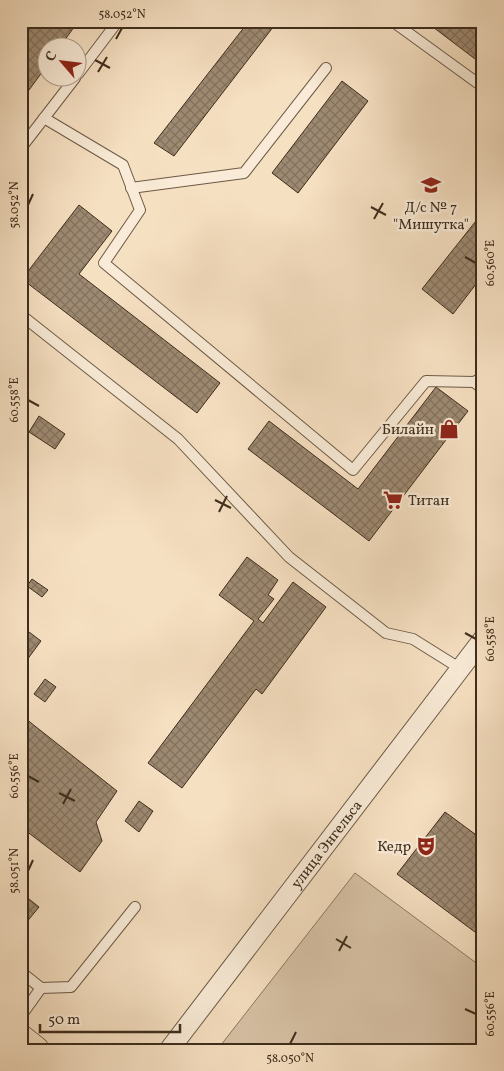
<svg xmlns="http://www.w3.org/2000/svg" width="504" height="1071" font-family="Vollkorn,serif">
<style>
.green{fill:#d7c2a6;stroke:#8a7861}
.building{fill:url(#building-cross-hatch);stroke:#3e2d1c}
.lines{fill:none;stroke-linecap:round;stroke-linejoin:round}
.service-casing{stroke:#6c5a46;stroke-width:12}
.minor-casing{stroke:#6c5a46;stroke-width:21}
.primary-casing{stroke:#3e2d1c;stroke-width:29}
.service{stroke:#f9ebd7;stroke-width:10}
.minor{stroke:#f9ebd7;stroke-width:19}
.primary{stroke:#f6e0c2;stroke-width:28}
.ticks{fill:none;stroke:#3e2d1c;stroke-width:2}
.labels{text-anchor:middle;stroke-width:5;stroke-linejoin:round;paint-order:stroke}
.poi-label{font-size:15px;fill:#3e2d1c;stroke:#f9ebd7;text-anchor:end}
.street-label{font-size:15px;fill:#3e2d1c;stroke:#f9ebd7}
.neatline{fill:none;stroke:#3e2d1c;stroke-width:2}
.ticks-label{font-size:12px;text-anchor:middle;fill:#3e2d1c}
</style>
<defs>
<pattern id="building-cross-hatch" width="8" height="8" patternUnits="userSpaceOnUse" patternTransform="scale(1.25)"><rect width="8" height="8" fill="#9e8a72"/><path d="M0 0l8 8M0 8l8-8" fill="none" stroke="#82715d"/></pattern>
</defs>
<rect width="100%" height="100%" fill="#f6e0c2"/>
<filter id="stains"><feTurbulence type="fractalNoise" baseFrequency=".004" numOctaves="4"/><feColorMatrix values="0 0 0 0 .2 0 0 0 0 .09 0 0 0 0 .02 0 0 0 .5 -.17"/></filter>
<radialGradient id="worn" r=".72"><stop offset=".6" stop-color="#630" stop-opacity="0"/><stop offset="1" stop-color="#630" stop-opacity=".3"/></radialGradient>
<path class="green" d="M355 873 483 968V1050H217Z"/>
<g class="building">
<path d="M21 21H75L77 23 59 48H48V64L21 101Z"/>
<path d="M249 21 277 22 174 156 154 143Z"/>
<path d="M425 21H483V65Z"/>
<path d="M342 81 368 101 298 193 272 173Z"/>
<path d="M79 205 112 231 79 274 220 383 197 413 22 279Z"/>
<path d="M483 212V275L453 314 422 289Z"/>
<path d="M436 387 468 411 369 541 248 449 269 421 358 489Z"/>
<path d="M39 416 65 434 55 449 29 432Z"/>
<path d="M247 557 278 580 268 595 274 599 258 619 263 623 293 582 326 607 262 694 256 689 182 788 148 763 254 621 219 595Z"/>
<path d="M32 579 48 590 42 597 27 586Z"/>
<path d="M21 626 41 641 21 668Z"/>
<path d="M45 679 56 687 45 702 34 694Z"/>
<path d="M21 715 117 791 96 822 102 841 80 872 21 827Z"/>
<path d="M139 801 153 811 139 832 125 821Z"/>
<path d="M445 812 483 840V938L397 874Z"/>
<path d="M21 868 24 871V895L39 907 21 929Z"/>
</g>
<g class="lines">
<defs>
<g id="service">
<path d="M392 21 483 87"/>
<path d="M78 74 118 21"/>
<path d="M44 118 123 165 140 210 104 263 353 470 426 381 474 382"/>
<path d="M21 148 75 78"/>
<path d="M131 188 244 173 326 68"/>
<path d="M21 315 178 439 289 557 386 633 413 639 461 669"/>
<path d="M483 377 474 382 483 389"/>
<path d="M21 972 41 988 21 1016"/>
<path d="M41 988 71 987 135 907"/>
</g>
<g id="minor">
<path id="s1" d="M169 1050 483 639"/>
</g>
<path id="primary" d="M21 1039 35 1050"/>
</defs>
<use href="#service" class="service-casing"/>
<use href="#minor" class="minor-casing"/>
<use href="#primary" class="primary-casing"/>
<use href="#service" class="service"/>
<use href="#minor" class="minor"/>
<use href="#primary" class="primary"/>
</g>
<path class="ticks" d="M116 39 122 28M95 60 110 68M98 72 107 57M28 205 33 194M371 207 386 215M374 219 383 203M465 257 476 263M28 400 39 406M215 500 231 508M219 512 227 496M465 633 476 639M28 776 39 782M59 793 75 801M63 804 71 789M28 871 33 860M336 939 351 948M339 951 347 936M465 1009 476 1014M290 1044 296 1032"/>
<defs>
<symbol id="school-bare" viewBox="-9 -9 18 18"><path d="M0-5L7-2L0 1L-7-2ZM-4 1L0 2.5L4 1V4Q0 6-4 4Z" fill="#8f2418" stroke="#f9ebd7" stroke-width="2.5" paint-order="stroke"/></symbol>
<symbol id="shop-bare" viewBox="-9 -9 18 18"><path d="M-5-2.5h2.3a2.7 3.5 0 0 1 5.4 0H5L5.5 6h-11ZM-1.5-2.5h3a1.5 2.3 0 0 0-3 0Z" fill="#8f2418" stroke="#f9ebd7" stroke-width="2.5" paint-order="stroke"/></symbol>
<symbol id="supermarket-bare" viewBox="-9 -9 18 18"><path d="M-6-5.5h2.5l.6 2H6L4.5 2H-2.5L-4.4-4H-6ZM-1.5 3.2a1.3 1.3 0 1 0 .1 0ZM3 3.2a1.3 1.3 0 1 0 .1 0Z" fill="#8f2418" stroke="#f9ebd7" stroke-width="2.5" paint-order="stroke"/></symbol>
<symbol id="theatre-bare" viewBox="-9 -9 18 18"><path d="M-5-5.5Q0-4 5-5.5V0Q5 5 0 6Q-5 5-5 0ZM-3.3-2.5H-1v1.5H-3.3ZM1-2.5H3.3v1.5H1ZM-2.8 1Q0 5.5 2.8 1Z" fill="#8f2418" stroke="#f9ebd7" stroke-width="2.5" paint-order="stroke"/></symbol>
</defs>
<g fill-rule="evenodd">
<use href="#school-bare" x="417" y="171" width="28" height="28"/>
<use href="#shop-bare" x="435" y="415" width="28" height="28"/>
<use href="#supermarket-bare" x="379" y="486" width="28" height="28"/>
<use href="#theatre-bare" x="412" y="832" width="28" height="28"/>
</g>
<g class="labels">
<g class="poi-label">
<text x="431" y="212" text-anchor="middle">Д/с № 7<tspan x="431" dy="17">"Мишутка"</tspan></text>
<text x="434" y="434">Билайн</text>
<text x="408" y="505" text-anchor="start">Титан</text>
<text x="411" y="851">Кедр</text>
</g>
<g class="street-label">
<text dy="5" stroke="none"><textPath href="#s1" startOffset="259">улица Энгельса</textPath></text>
</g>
</g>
<rect width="504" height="1071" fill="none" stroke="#f6e0c2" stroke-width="55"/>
<g transform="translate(62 62) rotate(298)"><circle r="24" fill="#f9ebd7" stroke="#ae9f8c"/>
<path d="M0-4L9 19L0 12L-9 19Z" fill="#8f2418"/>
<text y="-8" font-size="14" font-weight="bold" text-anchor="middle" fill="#3e2d1c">С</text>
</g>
<path d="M40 1024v8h140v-8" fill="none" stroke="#3e2d1c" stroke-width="2.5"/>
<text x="48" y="1024" font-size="15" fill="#3e2d1c" stroke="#f9ebd7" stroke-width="4" paint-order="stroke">50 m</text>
<rect x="28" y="28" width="448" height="1016" class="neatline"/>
<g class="ticks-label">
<text x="122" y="18">58.052°N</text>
<text transform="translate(14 205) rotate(-90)" y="4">58.052°N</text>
<text transform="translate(490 263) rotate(-90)" y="4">60.560°E</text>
<text transform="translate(14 400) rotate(-90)" y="4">60.558°E</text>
<text transform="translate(490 639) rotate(-90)" y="4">60.558°E</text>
<text transform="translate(14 776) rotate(-90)" y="4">60.556°E</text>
<text transform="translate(14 871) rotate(-90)" y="4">58.051°N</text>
<text transform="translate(490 1014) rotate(-90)" y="4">60.556°E</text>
<text x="290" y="1062">58.050°N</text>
</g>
<rect width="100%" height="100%" filter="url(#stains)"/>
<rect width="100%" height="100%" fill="url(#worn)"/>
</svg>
